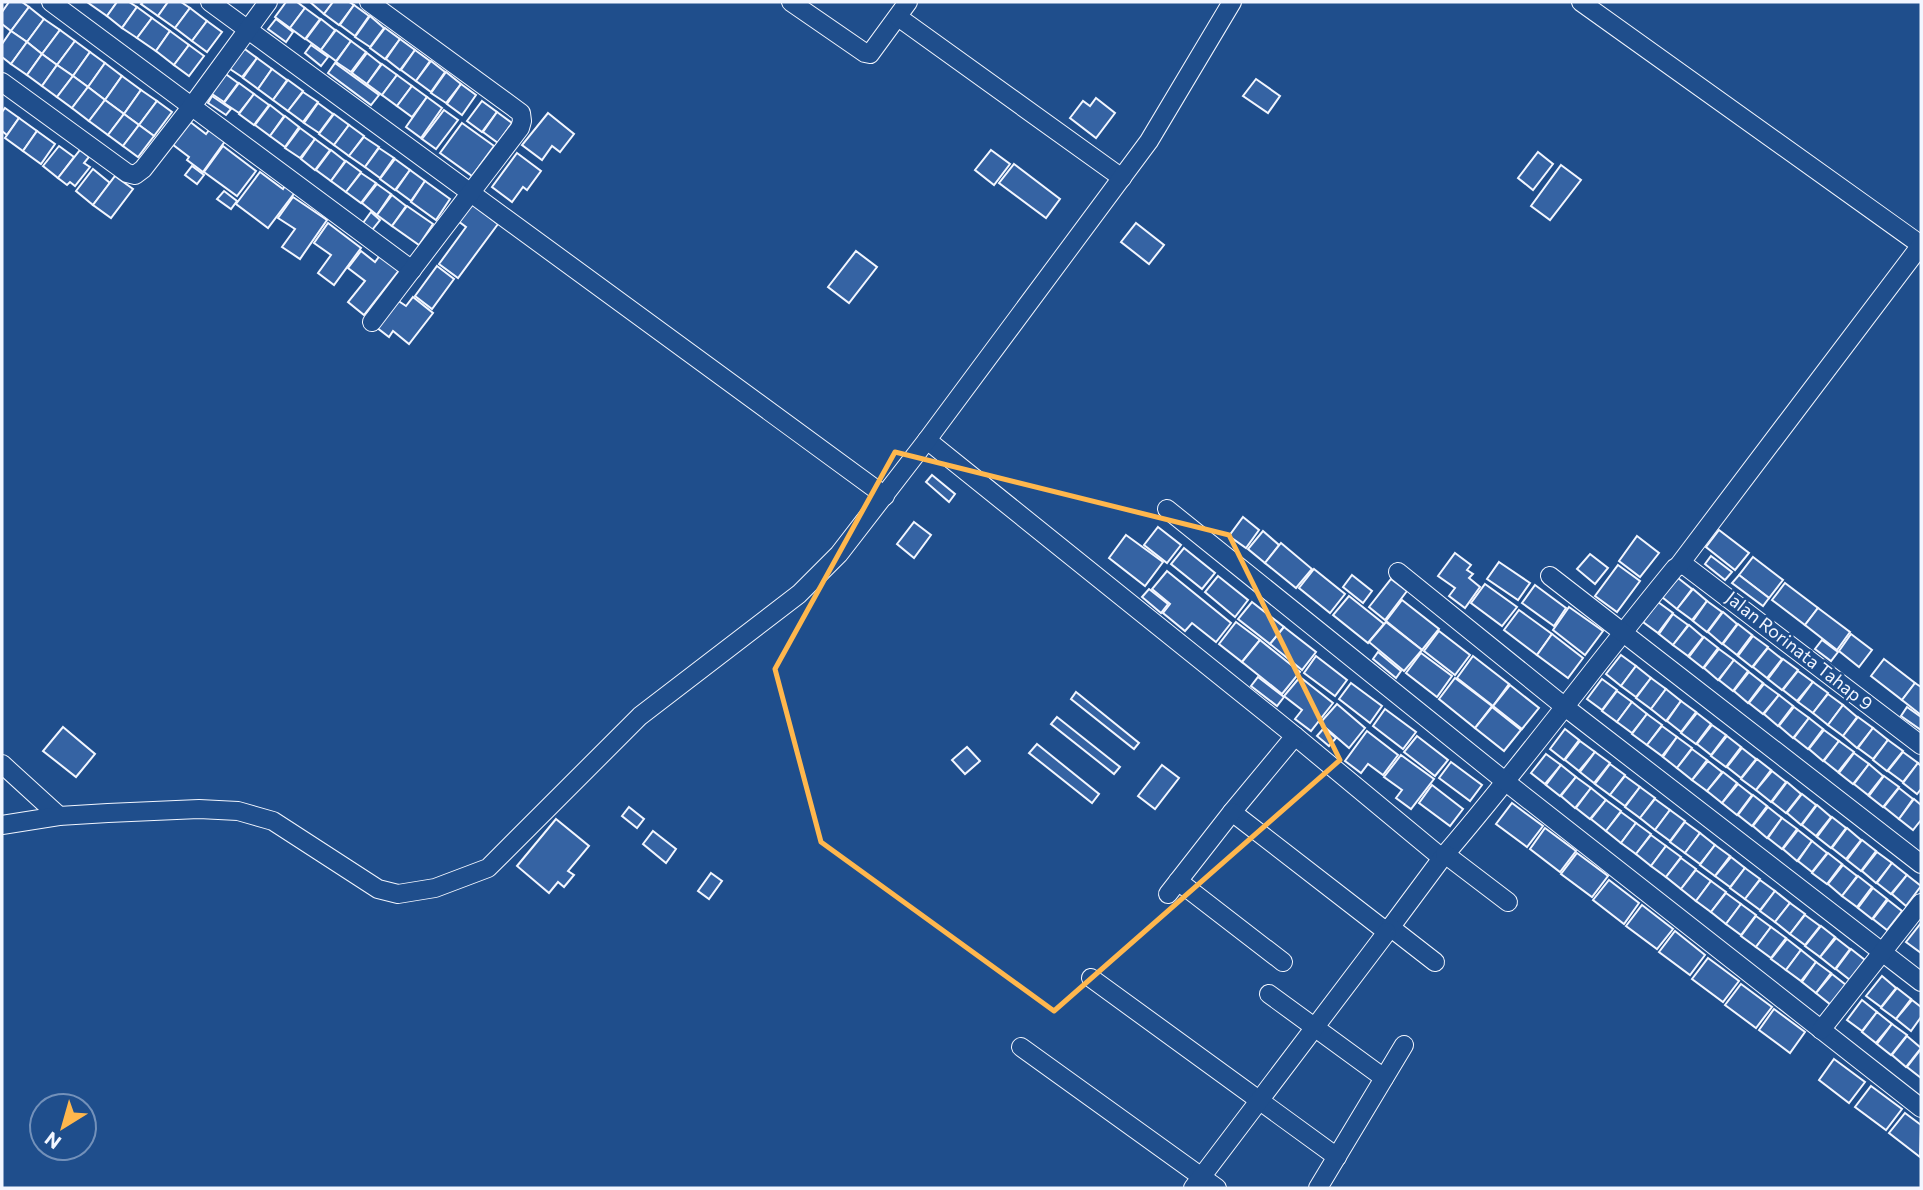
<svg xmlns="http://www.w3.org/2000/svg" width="1923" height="1190" font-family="Commissioner,sans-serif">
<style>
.building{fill:#3563a3;stroke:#f2f6ff;stroke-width:2}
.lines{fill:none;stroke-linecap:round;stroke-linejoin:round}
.minor-casing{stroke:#f2f6ff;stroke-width:20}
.minor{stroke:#1f4e8c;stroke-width:18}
.marked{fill:none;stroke:#ffb74d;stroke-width:5;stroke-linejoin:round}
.labels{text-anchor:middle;stroke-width:5;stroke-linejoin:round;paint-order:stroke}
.street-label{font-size:18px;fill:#f2f6ff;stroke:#1f4e8c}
</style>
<rect width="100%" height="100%" fill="#1f4e8c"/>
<g class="building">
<path d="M9 2H22L29 7 11 31 2 24V12Z"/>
<path d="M87 2H117L107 16Z"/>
<path d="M117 2H129L137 7 122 28 107 16Z"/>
<path d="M143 2H168L158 16 141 4Z"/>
<path d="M168 2H181L190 8 175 28 158 16Z"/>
<path d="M286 2H297L305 8 290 28 275 17Z"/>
<path d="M310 2H333L324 14Z"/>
<path d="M333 2H349L354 5 339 25 324 14Z"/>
<path d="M354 5 369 16 355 36 340 25Z"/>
<path d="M29 7 44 19 27 42 11 31Z"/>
<path d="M137 7 152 18 137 38 122 28Z"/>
<path d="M190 8 207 21 192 41 175 28Z"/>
<path d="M305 8 320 19 305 39 290 28Z"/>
<path d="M370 16 384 28 370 47 355 37Z"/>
<path d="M152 18 170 31 156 51 137 38Z"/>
<path d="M44 19 60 30 42 54 27 42Z"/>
<path d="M276 19 293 32 286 42 268 29Z"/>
<path d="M321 19 335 30 321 50 306 39Z"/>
<path d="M207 21 222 32 207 52 192 41Z"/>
<path d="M385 28 400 39 385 59 370 48Z"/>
<path d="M60 30 75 41 57 65 42 54Z"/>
<path d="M336 30 351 41 336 61 321 50Z"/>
<path d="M11 31 27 42 11 64 2 57V44Z"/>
<path d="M170 31 189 45 174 65 156 51Z"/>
<path d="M400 39 415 50 400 70 386 59Z"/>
<path d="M75 41 90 52 73 76 57 65Z"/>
<path d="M351 41 366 52 351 72 336 62Z"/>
<path d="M27 42 42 54 27 75 11 64Z"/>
<path d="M189 45 204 56 189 76 174 65Z"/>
<path d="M311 45 328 57 321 66 305 53Z"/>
<path d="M242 47 257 58 242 77 227 67Z"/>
<path d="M415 50 430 61 416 81 401 70Z"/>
<path d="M90 52 105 63 88 87 73 76Z"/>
<path d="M367 53 381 64 367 84 352 73Z"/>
<path d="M42 54 57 65 42 86 27 75Z"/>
<path d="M257 58 272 69 258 89 243 78Z"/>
<path d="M431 61 445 72 431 92 416 81Z"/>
<path d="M105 63 122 76 105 100 88 87Z"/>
<path d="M335 63 379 95 371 105 328 73Z"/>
<path d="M382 64 397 75 382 95 367 84Z"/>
<path d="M57 65 73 76 57 97 42 86Z"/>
<path d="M272 69 287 80 273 100 258 89Z"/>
<path d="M223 72 238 83 224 102 209 92Z"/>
<path d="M446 72 461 84 446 103 431 93Z"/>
<path d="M397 75 412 86 397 106 382 95Z"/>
<path d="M73 76 88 87 72 108 57 97Z"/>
<path d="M122 76 141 90 124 114 105 100Z"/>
<path d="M1256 79 1280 96 1268 113 1243 96Z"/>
<path d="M288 80 303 91 288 111 273 100Z"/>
<path d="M239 83 254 94 239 113 224 103Z"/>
<path d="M461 84 476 95 462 115 447 104Z"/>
<path d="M412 86 427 97 412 117 397 106Z"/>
<path d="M88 87 105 100 89 121 72 108Z"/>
<path d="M141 90 157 101 139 125 124 114Z"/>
<path d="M303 92 318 102 303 122 288 111Z"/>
<path d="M254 94 269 105 254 125 239 114Z"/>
<path d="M212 96 231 109 226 115 208 103Z"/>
<path d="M427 97 442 108 421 138 406 127Z"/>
<path d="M1096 98 1115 113 1096 138 1070 118 1083 101 1090 106Z"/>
<path d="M105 100 124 114 108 135 89 121Z"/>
<path d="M157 101 172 112 154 136 139 125Z"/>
<path d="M482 101 497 112 482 132 467 121Z"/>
<path d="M318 103 333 114 319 133 304 123Z"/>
<path d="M270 105 284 116 270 136 255 125Z"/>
<path d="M5 108 19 118 7 135 2 131V112Z"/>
<path d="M444 110 458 120 436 149 422 139Z"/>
<path d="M497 112 512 123 498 143 483 132Z"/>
<path d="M548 113 574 134 560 152 552 146 542 160 522 145Z"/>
<path d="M124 114 139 125 123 146 108 135Z"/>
<path d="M334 114 349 125 334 145 319 134Z"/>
<path d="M285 116 299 127 285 147 270 136Z"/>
<path d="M19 118 37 131 23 151 5 138Z"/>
<path d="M189 121 206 134 212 126 228 137 203 172 187 160 189 157 172 144Z"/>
<path d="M462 123 494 146 472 176 440 153Z"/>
<path d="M139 125 154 136 138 157 123 146Z"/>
<path d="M349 125 364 136 349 156 334 145Z"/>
<path d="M300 128 315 139 300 158 285 148Z"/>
<path d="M37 131 55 144 41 164 23 151Z"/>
<path d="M364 137 379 147 365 167 349 156Z"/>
<path d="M315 139 330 150 315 170 301 159Z"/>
<path d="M59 146 74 157 58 178 43 166Z"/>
<path d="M223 146 256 171 237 196 204 172Z"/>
<path d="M379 148 394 158 380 178 365 167Z"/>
<path d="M80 150 89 157 84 163 90 167 75 186 70 182 67 185 58 178Z"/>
<path d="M331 150 345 161 331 181 316 170Z"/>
<path d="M991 150 1010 164 994 185 975 170Z"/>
<path d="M1538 152 1553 164 1533 190 1518 178Z"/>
<path d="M517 153 541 171 527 190 523 187 512 202 492 187Z"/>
<path d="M395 159 410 170 395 190 380 179Z"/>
<path d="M346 161 361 172 346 192 331 181Z"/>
<path d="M1014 164 1060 199 1046 218 999 183Z"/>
<path d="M1561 165 1581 180 1550 220 1531 206Z"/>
<path d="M192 166 204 175 197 184 185 175Z"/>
<path d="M93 169 110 183 93 205 76 191Z"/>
<path d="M410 170 425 181 411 201 396 190Z"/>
<path d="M260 172 283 189 286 184 296 191 268 228 236 204Z"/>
<path d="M361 173 376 183 361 203 346 192Z"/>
<path d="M115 176 133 189 111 218 93 205Z"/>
<path d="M425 181 450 199 436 220 411 202Z"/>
<path d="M377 184 391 194 377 215 362 203Z"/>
<path d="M224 191 237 201 231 209 217 199Z"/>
<path d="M392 195 406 206 392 226 377 215Z"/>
<path d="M293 197 327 220 300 259 282 247 295 229 278 218Z"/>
<path d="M467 200 498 224 458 278 439 264 466 227 454 218Z"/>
<path d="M407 206 433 224 419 245 392 226Z"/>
<path d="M371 212 380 220 372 230 363 223Z"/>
<path d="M328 223 361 248 334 285 318 273 331 255 314 243Z"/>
<path d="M1136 223 1164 245 1149 264 1121 242Z"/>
<path d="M361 251 375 262 381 254 400 269 364 315 348 302 365 281 348 268Z"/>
<path d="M856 251 877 267 849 303 828 287Z"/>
<path d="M437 266 454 279 432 309 415 296Z"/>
<path d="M413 297 433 313 409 344 393 331 389 337 376 327 397 300 406 306Z"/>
<path d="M932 475 955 494 949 502 926 482Z"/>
<path d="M1243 517 1259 530 1246 548 1229 536Z"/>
<path d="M914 522 931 535 914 558 897 544Z"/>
<path d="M1158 527 1181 545 1167 563 1144 545Z"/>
<path d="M1719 530 1749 553 1735 570 1706 547Z"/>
<path d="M1263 531 1279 545 1265 563 1248 549Z"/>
<path d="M1126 535 1163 562 1145 586 1109 558Z"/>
<path d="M1637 536 1659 553 1640 577 1619 561Z"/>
<path d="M1281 543 1312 569 1296 588 1265 563Z"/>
<path d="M1184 548 1215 573 1202 589 1171 564Z"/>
<path d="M1455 553 1471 565 1467 570 1473 574 1469 578 1480 587 1465 608 1449 596 1455 588 1438 576Z"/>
<path d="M1590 554 1608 568 1595 584 1577 569Z"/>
<path d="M1711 556 1732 572 1725 580 1705 564Z"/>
<path d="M1753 557 1783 580 1769 598 1739 575Z"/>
<path d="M1499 562 1530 583 1518 600 1487 579Z"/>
<path d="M1618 565 1640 581 1617 612 1595 596Z"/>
<path d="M1314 569 1345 594 1330 613 1299 588Z"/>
<path d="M1167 571 1231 623 1216 642 1192 623 1185 631 1163 613 1170 604 1152 589Z"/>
<path d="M1352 575 1372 591 1363 603 1343 587Z"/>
<path d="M1739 575 1769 598 1763 606 1732 583Z"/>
<path d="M1218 576 1248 600 1235 617 1205 592Z"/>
<path d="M1678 578 1692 589 1677 609 1662 597Z"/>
<path d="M1391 579 1407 591 1385 620 1369 607Z"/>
<path d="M1785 583 1818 608 1805 625 1772 600Z"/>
<path d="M1485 584 1517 607 1502 626 1471 603Z"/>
<path d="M1535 585 1566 608 1554 626 1522 603Z"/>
<path d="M1149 589 1168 604 1161 613 1142 597Z"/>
<path d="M1693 589 1707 601 1692 620 1677 609Z"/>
<path d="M1349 596 1384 624 1368 643 1333 615Z"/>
<path d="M1402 600 1439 629 1422 650 1386 621Z"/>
<path d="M1707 601 1722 612 1707 632 1693 621Z"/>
<path d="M1252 602 1284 627 1270 644 1238 619Z"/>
<path d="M1658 602 1673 613 1658 633 1643 622Z"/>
<path d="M1569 607 1603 631 1585 655 1553 630Z"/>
<path d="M1818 608 1850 632 1837 650 1805 625Z"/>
<path d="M1519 610 1552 634 1537 655 1504 630Z"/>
<path d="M1723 612 1737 624 1722 644 1708 632Z"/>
<path d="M1673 614 1688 625 1673 645 1659 634Z"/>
<path d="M1236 622 1260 640 1242 662 1219 644Z"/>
<path d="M1386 622 1422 650 1404 671 1369 642Z"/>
<path d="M1738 624 1752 635 1737 655 1723 644Z"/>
<path d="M1689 625 1703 637 1688 656 1673 645Z"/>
<path d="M1284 627 1316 652 1302 670 1270 644Z"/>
<path d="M1439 631 1470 655 1455 675 1424 651Z"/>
<path d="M1552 634 1583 658 1568 678 1537 655Z"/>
<path d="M1851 634 1872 650 1859 667 1839 651Z"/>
<path d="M1753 636 1768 647 1752 667 1738 656Z"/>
<path d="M1704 637 1718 648 1703 668 1689 657Z"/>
<path d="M1260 640 1300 672 1282 694 1242 662Z"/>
<path d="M1822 640 1838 652 1831 661 1815 649Z"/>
<path d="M1768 648 1782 659 1767 678 1753 667Z"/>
<path d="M1719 649 1734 660 1718 680 1704 668Z"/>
<path d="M1378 652 1401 671 1396 678 1373 659Z"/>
<path d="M1421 653 1452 676 1437 697 1406 673Z"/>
<path d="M1621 655 1636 666 1621 686 1606 674Z"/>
<path d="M1316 656 1347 680 1335 696 1304 673Z"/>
<path d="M1473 656 1509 684 1493 706 1457 678Z"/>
<path d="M1783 659 1798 670 1782 690 1768 679Z"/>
<path d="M1884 659 1915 683 1902 700 1871 676Z"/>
<path d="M1734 660 1748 671 1733 691 1719 680Z"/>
<path d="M1636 666 1651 678 1636 697 1621 686Z"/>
<path d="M1798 671 1813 682 1797 701 1783 690Z"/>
<path d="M1749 672 1763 683 1748 703 1734 691Z"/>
<path d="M1258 677 1284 697 1277 706 1251 686Z"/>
<path d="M1300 677 1333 703 1311 731 1295 719 1302 710 1284 696Z"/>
<path d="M1455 678 1492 706 1475 728 1439 699Z"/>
<path d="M1651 678 1666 689 1651 709 1636 698Z"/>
<path d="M1602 679 1617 690 1602 710 1587 699Z"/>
<path d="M1813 682 1828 693 1813 713 1798 702Z"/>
<path d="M1351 683 1382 706 1370 723 1339 699Z"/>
<path d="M1915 683 1921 687V715L1902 700Z"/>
<path d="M1764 684 1779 695 1763 714 1749 703Z"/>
<path d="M1510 685 1539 708 1522 729 1493 706Z"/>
<path d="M1666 689 1681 701 1666 721 1651 709Z"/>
<path d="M1617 691 1632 702 1617 722 1602 711Z"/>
<path d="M1076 692 1139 743 1134 749 1071 699Z"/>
<path d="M1828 694 1843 705 1828 725 1813 713Z"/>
<path d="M1779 695 1793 706 1778 726 1764 714Z"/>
<path d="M1681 701 1696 712 1681 732 1667 721Z"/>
<path d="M1632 702 1647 714 1632 733 1617 722Z"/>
<path d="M1337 704 1365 728 1349 748 1320 723Z"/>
<path d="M1843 705 1857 717 1843 736 1828 725Z"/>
<path d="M1492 707 1521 730 1504 751 1475 728Z"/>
<path d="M1794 707 1809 718 1793 738 1779 726Z"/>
<path d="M1907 707 1921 717V730L1901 716Z"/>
<path d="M1385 709 1416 732 1403 749 1373 726Z"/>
<path d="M1697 713 1711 724 1696 744 1681 733Z"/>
<path d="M1647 714 1662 725 1647 745 1632 734Z"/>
<path d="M1057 717 1120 767 1114 774 1051 724Z"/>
<path d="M1858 717 1873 728 1857 748 1843 736Z"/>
<path d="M1809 718 1823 729 1808 749 1794 738Z"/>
<path d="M1712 725 1726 735 1711 755 1697 744Z"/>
<path d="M1662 726 1677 737 1662 756 1647 745Z"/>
<path d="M63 727 95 754 76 777 43 751Z"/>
<path d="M1324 728 1336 738 1329 746 1317 736Z"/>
<path d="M1873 728 1888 740 1873 759 1858 748Z"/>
<path d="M1565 729 1579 740 1564 760 1550 749Z"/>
<path d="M1824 730 1839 741 1823 761 1809 749Z"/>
<path d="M1367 731 1398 755 1383 775 1368 764 1361 773 1345 761Z"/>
<path d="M1417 736 1448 760 1435 776 1404 752Z"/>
<path d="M1727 736 1741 747 1726 767 1711 756Z"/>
<path d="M1677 737 1692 748 1677 768 1663 757Z"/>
<path d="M1888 740 1903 751 1887 771 1873 760Z"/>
<path d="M1580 741 1595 752 1579 771 1565 760Z"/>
<path d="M1839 741 1854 752 1838 772 1824 761Z"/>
<path d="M1037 744 1099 794 1092 803 1029 753Z"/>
<path d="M967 747 980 761 965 774 952 760Z"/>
<path d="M1742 748 1756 759 1741 778 1727 767Z"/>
<path d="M1692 749 1707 760 1692 780 1677 768Z"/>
<path d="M1595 752 1610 763 1594 783 1580 772Z"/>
<path d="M1903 752 1918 763 1903 782 1888 771Z"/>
<path d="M1854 753 1869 764 1853 784 1839 773Z"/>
<path d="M1546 754 1561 765 1545 784 1531 773Z"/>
<path d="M1401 755 1434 779 1411 809 1396 798 1402 790 1384 777Z"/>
<path d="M1757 759 1771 770 1756 790 1741 779Z"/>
<path d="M1708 761 1722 772 1707 791 1692 780Z"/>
<path d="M1451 762 1482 785 1470 801 1439 778Z"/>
<path d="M1918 763 1921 766V789L1917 794 1903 783Z"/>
<path d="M1610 764 1625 775 1610 795 1595 784Z"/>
<path d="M1869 764 1883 776 1868 795 1854 784Z"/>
<path d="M1162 765 1179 778 1155 809 1138 796Z"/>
<path d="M1561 765 1576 777 1560 796 1546 785Z"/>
<path d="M1772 771 1786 782 1771 802 1756 790Z"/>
<path d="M1723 772 1737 783 1722 803 1707 791Z"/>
<path d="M1625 776 1640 787 1625 806 1610 795Z"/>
<path d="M1884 776 1899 787 1883 807 1869 796Z"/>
<path d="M1576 777 1591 788 1575 808 1561 796Z"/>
<path d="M1787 782 1801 794 1786 813 1772 802Z"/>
<path d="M1738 784 1752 795 1737 815 1722 803Z"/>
<path d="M1432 785 1463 809 1450 826 1419 803Z"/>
<path d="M1640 787 1655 798 1640 818 1625 807Z"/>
<path d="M1591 788 1606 800 1590 819 1576 808Z"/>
<path d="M1899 788 1913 799 1899 819 1884 807Z"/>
<path d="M1802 794 1816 805 1801 825 1787 813Z"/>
<path d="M1753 795 1767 806 1752 826 1738 815Z"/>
<path d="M1655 799 1670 810 1655 830 1640 818Z"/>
<path d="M1914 799 1921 805V820L1913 830 1899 819Z"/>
<path d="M1606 800 1621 811 1606 831 1591 819Z"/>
<path d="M1512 803 1543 826 1527 847 1496 824Z"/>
<path d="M1817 805 1831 817 1816 836 1802 825Z"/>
<path d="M629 807 644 819 637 828 622 816Z"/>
<path d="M1768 807 1782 818 1767 838 1753 826Z"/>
<path d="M1670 810 1685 821 1670 841 1655 830Z"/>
<path d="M1621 812 1636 823 1621 843 1606 831Z"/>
<path d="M1832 817 1846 828 1831 848 1817 837Z"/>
<path d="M1782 818 1797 829 1782 849 1768 838Z"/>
<path d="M556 819 589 846 568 871 574 875 564 887 558 882 549 893 517 866Z"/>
<path d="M1685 822 1700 833 1685 853 1670 842Z"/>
<path d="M1636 823 1651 834 1636 854 1621 843Z"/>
<path d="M1545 828 1576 851 1560 872 1530 849Z"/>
<path d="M1847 828 1861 840 1846 859 1832 848Z"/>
<path d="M1798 830 1812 841 1797 861 1783 849Z"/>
<path d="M653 831 676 849 666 863 643 844Z"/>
<path d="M1700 833 1715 845 1700 864 1685 853Z"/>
<path d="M1651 835 1666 846 1651 866 1636 854Z"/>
<path d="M1862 840 1876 851 1861 871 1847 860Z"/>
<path d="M1812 841 1827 853 1812 872 1798 861Z"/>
<path d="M1715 845 1730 856 1715 876 1700 865Z"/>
<path d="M1666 846 1681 857 1666 877 1651 866Z"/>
<path d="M1877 852 1892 863 1876 883 1862 871Z"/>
<path d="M1577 853 1608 876 1592 897 1561 874Z"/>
<path d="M1828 853 1842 864 1827 884 1812 873Z"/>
<path d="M1731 857 1745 868 1730 887 1715 876Z"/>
<path d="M1681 858 1696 869 1681 889 1666 877Z"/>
<path d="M1892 863 1907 875 1891 894 1877 883Z"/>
<path d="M1843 865 1857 876 1842 896 1828 884Z"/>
<path d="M1745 868 1760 879 1745 899 1730 888Z"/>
<path d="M1696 870 1711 881 1696 901 1681 889Z"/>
<path d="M711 873 722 881 709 899 698 891Z"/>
<path d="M1907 875 1921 886 1906 906 1892 894Z"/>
<path d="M1858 876 1872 887 1857 907 1842 896Z"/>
<path d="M1609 880 1639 903 1624 924 1593 900Z"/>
<path d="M1760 880 1775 891 1760 910 1745 899Z"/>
<path d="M1711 881 1726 892 1711 912 1696 901Z"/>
<path d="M1873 888 1887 899 1872 919 1858 908Z"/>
<path d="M1775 891 1790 903 1775 922 1760 911Z"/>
<path d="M1726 893 1741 904 1726 924 1711 912Z"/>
<path d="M1888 900 1902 911 1887 930 1873 919Z"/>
<path d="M1790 903 1805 914 1790 934 1775 922Z"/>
<path d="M1741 904 1756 915 1741 935 1726 924Z"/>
<path d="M1642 905 1673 929 1657 949 1626 926Z"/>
<path d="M1805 915 1820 926 1805 945 1790 934Z"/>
<path d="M1756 916 1771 927 1756 947 1741 936Z"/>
<path d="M1921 923V953L1906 942Z"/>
<path d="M1821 926 1835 937 1820 957 1805 946Z"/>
<path d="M1771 927 1786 938 1771 958 1756 947Z"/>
<path d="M1675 931 1705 955 1690 975 1659 952Z"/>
<path d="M1836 938 1850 949 1835 969 1820 957Z"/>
<path d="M1787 939 1801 950 1786 970 1771 959Z"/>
<path d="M1851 949 1865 960 1850 980 1836 969Z"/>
<path d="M1801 950 1816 962 1801 981 1786 970Z"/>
<path d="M1708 958 1739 981 1723 1002 1692 979Z"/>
<path d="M1816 962 1831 973 1816 993 1802 982Z"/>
<path d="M1832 974 1846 985 1831 1005 1816 993Z"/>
<path d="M1882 976 1896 988 1881 1007 1866 996Z"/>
<path d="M1741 984 1772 1007 1756 1028 1725 1005Z"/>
<path d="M1897 988 1911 999 1896 1019 1881 1008Z"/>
<path d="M1862 1000 1877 1012 1862 1031 1847 1020Z"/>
<path d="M1912 1000 1921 1007V1017L1911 1031 1896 1019Z"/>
<path d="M1774 1009 1805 1032 1790 1053 1759 1030Z"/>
<path d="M1877 1012 1892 1024 1876 1043 1862 1032Z"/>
<path d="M1892 1024 1907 1035 1891 1055 1877 1044Z"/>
<path d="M1907 1036 1921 1048 1906 1067 1892 1055Z"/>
<path d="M1921 1049V1078L1907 1067Z"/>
<path d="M1834 1059 1865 1082 1849 1103 1819 1080Z"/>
<path d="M1871 1086 1902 1109 1886 1130 1855 1107Z"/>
<path d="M1905 1113 1921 1125 1920 1157 1889 1133Z"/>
</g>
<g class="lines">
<defs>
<g id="minor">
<path d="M51 2 412 270"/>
<path d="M210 2 885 496"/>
<path d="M369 2 521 113 522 121 520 128 372 322"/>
<path d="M791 2 865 53 870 54 908 2"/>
<path d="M1581 2 1921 245"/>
<path d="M898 17 1122 178"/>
<path d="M2 82 127 173 135 175 143 169 192 106 268 2"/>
<path d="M927 440 1295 736 1442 858C1523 764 1596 664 1675 568L1683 564 1921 745"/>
<path d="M1167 509 1506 782 1921 1108"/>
<path d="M1679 565 1921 245"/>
<path d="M1398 572 1565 707 1921 982"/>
<path d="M1550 576 1921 864"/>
<path d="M1295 736 1232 812 1387 932 1442 858"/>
<path d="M2 764 59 816"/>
<path d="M2 825 59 816 108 813 199 809 238 811 273 821 378 889 398 894 435 888 488 868 640 716 799 594 839 554 927 440 1149 141 1232 2"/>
<path d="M1445 854 1508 902"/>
<path d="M1178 881 1283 962"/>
<path d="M1168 894 1232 812"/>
<path d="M1390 927 1435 962"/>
<path d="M1091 978 1337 1157"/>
<path d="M1269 994 1384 1078"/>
<path d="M1821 1030 1921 903"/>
<path d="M1021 1047 1217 1188"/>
<path d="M1193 1188 1387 932"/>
<path d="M1318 1188 1404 1045"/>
</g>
</defs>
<use href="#minor" class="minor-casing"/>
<use href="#minor" class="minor"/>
</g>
<path class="marked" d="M895 452 1229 535 1340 760 1054 1011 821 842 775 669Z"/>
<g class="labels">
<g class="street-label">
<text transform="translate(1799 651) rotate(38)" y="6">Jalan Rorinata Tahap 9</text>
</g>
</g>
<rect width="1923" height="1190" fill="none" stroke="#f2f6ff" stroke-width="7"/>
<g transform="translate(63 1127) rotate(217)"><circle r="33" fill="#1f4e8c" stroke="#7391ba" stroke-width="2"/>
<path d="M0-5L12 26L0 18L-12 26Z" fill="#ffb74d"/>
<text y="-10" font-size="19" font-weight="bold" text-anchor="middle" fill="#f2f6ff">N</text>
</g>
</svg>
